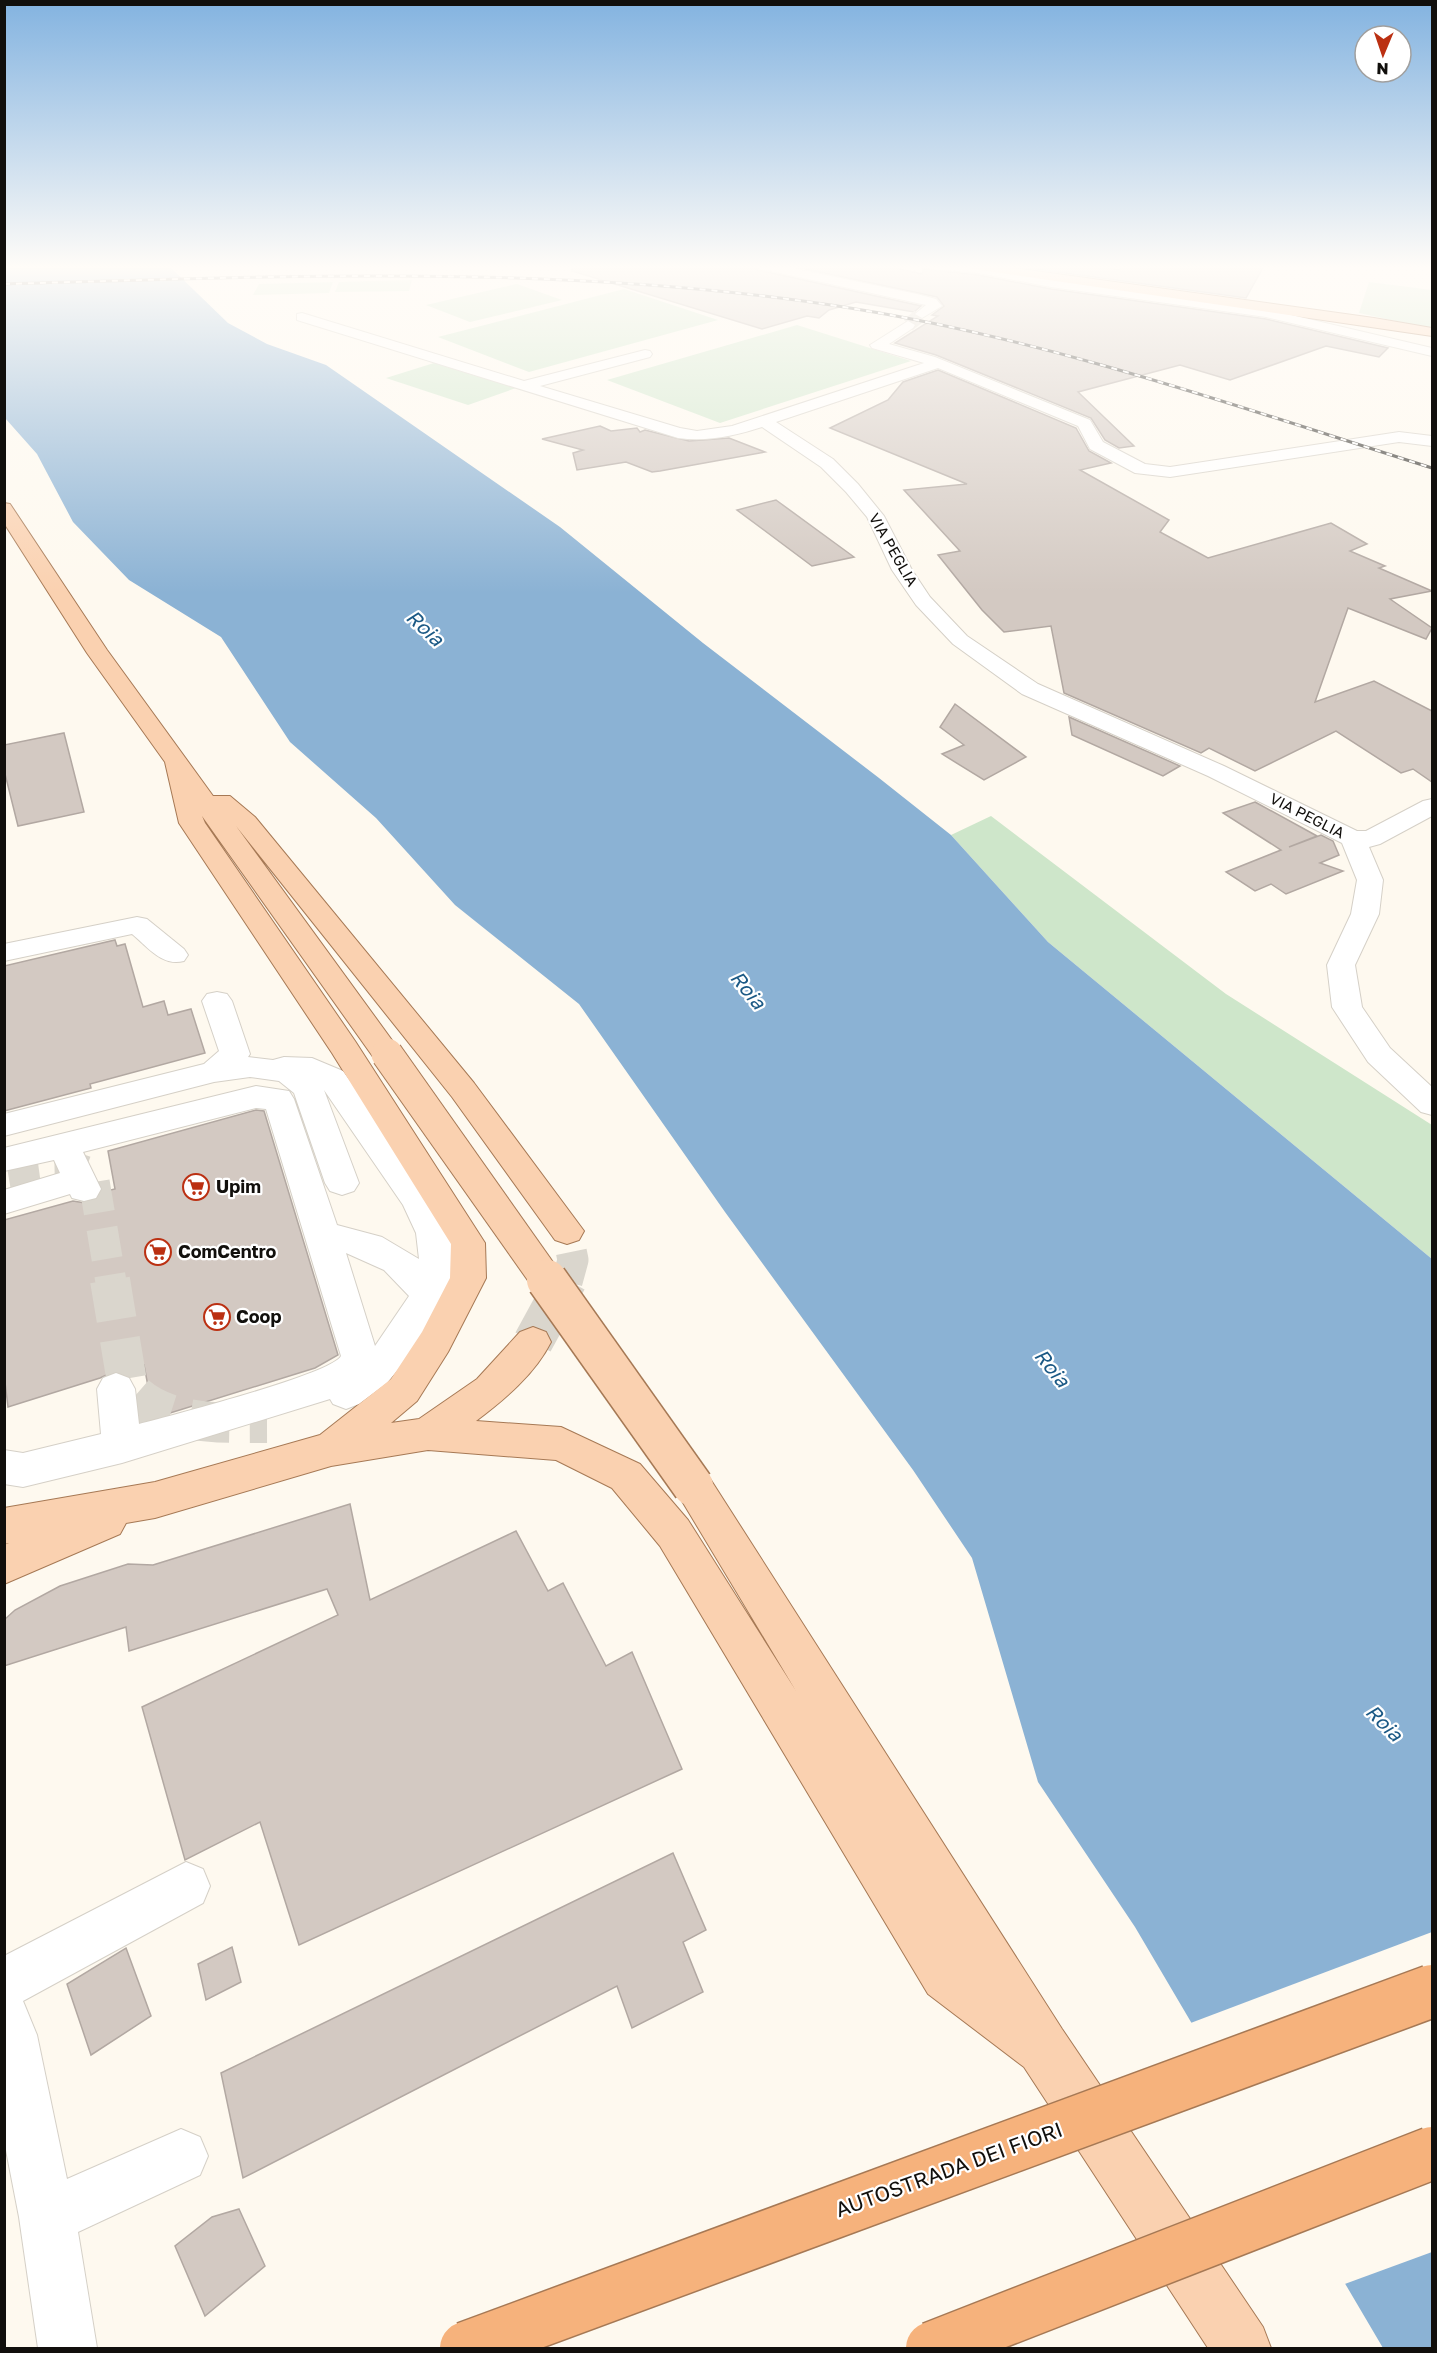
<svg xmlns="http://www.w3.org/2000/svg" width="1437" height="2353" font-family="'Golos Text',sans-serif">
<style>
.green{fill:#cee6ca}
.water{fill:#8bb2d4}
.pier{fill:#fef9ef}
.building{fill:#d3c9c2;stroke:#b2a8a2;stroke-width:1.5}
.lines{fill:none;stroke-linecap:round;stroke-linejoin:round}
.minor-tunnel-far2{stroke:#dad6cd;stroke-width:14;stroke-dasharray:14 7;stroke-linecap:butt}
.minor-tunnel-far1{stroke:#dad6cd;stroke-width:31;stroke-dasharray:31 16;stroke-linecap:butt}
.minor-tunnel{stroke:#dad6cd;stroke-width:40;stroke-dasharray:40 20;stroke-linecap:butt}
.major-tunnel-far1{stroke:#dad6cd;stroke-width:31;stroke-dasharray:31 16;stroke-linecap:butt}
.major-tunnel{stroke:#dad6cd;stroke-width:40;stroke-dasharray:40 20;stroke-linecap:butt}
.minor-casing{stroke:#d5d0c7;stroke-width:2}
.major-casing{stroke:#a67955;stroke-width:2}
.minor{fill:#fff;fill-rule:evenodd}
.major{fill:#fad1b0;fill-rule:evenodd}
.rail-casing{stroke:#373530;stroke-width:3}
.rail{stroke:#fff;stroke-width:2;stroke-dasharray:6;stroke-linecap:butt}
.major-bridge-far1-casing{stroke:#a67955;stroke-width:33;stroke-linecap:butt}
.major-bridge-casing{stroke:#a67955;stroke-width:43;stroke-linecap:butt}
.highway-bridge-casing{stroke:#a67955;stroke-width:55;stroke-linecap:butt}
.major-bridge-far1{stroke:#fad1b0;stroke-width:31}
.major-bridge{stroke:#fad1b0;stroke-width:40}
.highway-bridge{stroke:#f6b27c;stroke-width:52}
.labels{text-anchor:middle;stroke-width:4.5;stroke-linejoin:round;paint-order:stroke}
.far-street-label{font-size:15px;fill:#110f0c;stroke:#fff}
.poi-label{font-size:18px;font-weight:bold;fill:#110f0c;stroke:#fff;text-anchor:start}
.water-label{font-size:20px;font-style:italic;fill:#1b5985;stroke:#fff}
.near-street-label{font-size:21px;fill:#110f0c;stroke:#fff}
</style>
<rect width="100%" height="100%" fill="#fef9ef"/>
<g class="green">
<path d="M412 280 409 291 335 292 339 282Z"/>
<path d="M333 282 329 293 253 295 259 284Z"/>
<path d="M1369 282 1432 290V329L1359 313Z"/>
<path d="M517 284 562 300 470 322 426 305Z"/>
<path d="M624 289 718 320 529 372 438 337Z"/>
<path d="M797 325 911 361 720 423 607 380Z"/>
<path d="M434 363 516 388 468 405 386 378Z"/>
<path d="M991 816 1226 994 1432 1125V1259L1048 942 951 835Z"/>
</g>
<path class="water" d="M4 264H167L228 323 267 344 326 365 560 527 703 643 879 778 951 835 1048 942 1432 1259V2348H1383L1135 1927 1038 1782 972 1558 913 1470 725 1212 579 1004 455 905 376 818 290 742 221 637 129 580 73 522 37 454 5 418Z"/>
<path class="pier" d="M1432 1932V2252L1342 2285 1188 2024Z"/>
<g class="building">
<path d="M573 264H750L758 270 921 306 914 312 856 302 829 310 819 318 807 316 762 329 572 271Z"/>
<path d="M782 264H878L922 274 923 269 978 275 1051 289 1266 319 1388 348 1379 357 1326 346 1230 380 1180 365 1078 392 1134 446 1119 448 1105 440 1091 418 936 355 895 343 938 316 932 315 944 306 937 297Z"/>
<path d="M999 264H1046L1073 268 1081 264 1120 270 1121 264H1265L1246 298Z"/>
<path d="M938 370 1076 428 1089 451 1111 463 1080 470 1169 520 1160 532 1208 558 1331 523 1367 544 1350 551 1385 566 1379 568 1432 591 1390 599 1432 628 1426 639 1348 608 1315 702 1374 681 1432 711V782L1413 769 1401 773 1336 731 1255 771 1209 748 1201 753 1064 693 1051 626 1004 632 982 610 938 555 960 551 904 490 967 484 830 428 888 400 903 382Z"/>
<path d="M600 426 611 431 637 428 640 432 645 430 689 441 729 438 765 452 660 471 652 472 626 462 577 470 573 453 583 450 542 439Z"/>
<path d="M776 500 854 557 812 566 737 510Z"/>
<path d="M955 704 1026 757 984 780 942 754 964 745 940 727Z"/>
<path d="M1069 717 1180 766 1163 776 1072 735Z"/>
<path d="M64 733 84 812 18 826 4 770V745Z"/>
<path d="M1255 802 1317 836 1289 847 1321 835 1333 841 1339 855 1320 863 1343 871 1286 894 1271 884 1255 891 1226 872 1281 850 1223 813Z"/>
<path d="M115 940 117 946 125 944 143 1007 164 1001 168 1015 191 1009 205 1053 90 1084 91 1088 4 1111V966Z"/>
<path d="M256 1110 264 1111 338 1355 315 1368 154 1418 144 1365 120 1372 115 1371 100 1378 8 1407 4 1374V1220L73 1201 85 1203 97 1200 102 1192 115 1189 108 1151Z"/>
<path d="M350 1504 370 1600 516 1531 548 1591 563 1583 606 1666 632 1652 682 1769 299 1945 260 1822 185 1860 142 1707 338 1615 327 1589 129 1651 126 1627 4 1666V1620L15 1610 60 1586 128 1564 153 1565Z"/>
<path d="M673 1853 706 1930 683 1942 703 1992 632 2028 617 1986 243 2178 221 2073Z"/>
<path d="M232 1947 241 1982 206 2000 198 1964Z"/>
<path d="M126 1948 151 2016 91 2055 67 1984Z"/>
<path d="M239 2209 265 2266 205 2316 175 2246 212 2217Z"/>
</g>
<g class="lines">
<path class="minor-tunnel-far2" d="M908 325 922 314"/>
<path class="minor-tunnel-far1" d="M8 1173C38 1168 65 1160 93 1175L111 1282"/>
<path class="minor-tunnel" d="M110 1280 128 1388C162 1426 219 1423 267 1423"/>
<path class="major-tunnel-far1" d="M567 1282 573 1260 567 1231"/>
<path class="major-tunnel" d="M533 1342 567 1280"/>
<defs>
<g id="minor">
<path d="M752 264H773L917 294 936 299 942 306 922 318 915 314 926 305 758 268Z"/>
<path d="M919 264 978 265 1051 279 1266 309 1432 348V356L1266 317 1051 287 978 273 925 268Z"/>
<path d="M302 313 524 381 645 350 650 351 652 354 650 357 540 386 680 428 697 431 732 426 924 363 872 348 870 345 908 321 915 325 913 328 889 344 935 357 1090 420 1103 442 1145 464 1170 467 1399 432 1432 436V446L1399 442 1170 477 1135 473 1090 449 1078 426 938 368 776 422 833 459 858 484 884 516 912 570 930 597 967 636 1038 684 1224 766 1357 831H1366L1423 801 1432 799V816L1380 844 1369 847 1383 880 1379 914 1355 965 1362 1007 1390 1048 1432 1087V1115L1421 1112 1368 1062 1332 1007 1327 965 1351 914 1357 880 1342 843 1208 776 1022 694 953 644 916 605 892 570 867 517 846 492 821 467 762 427C734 436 707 442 678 438L297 320V314Z"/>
<path d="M137 917 147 919 184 949 188 955 184 961C162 967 148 947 132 934L4 961V944Z"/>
<path d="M217 992 227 994 232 1001 250 1054 248 1057 273 1060 284 1057 312 1058 343 1071 430 1192 450 1233 455 1266 445 1296 415 1349 387 1383 359 1404 346 1409 333 1404 330 1399 122 1463 23 1487 4 1484V1450L23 1453 101 1434 97 1389 103 1378 116 1373 129 1378 135 1389 139 1424C169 1416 332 1374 341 1356L266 1109 256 1108 83 1152 101 1189 96 1198 84 1201 72 1198 70 1194 4 1214V1190L60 1173 54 1160 4 1171V1148L256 1086 289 1091 294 1099 337 1225 382 1237 419 1259 416 1233 403 1205 324 1090 359 1183 354 1191 342 1195 330 1191 325 1183 294 1093 279 1081 250 1077 214 1082 4 1136V1114L204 1064 219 1051 202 1001 207 994ZM346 1253 384 1270 409 1296 375 1346Z"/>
<path d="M186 1862 203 1869 210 1886 203 1903 23 2001 37 2035 67 2179 181 2129 200 2137 208 2156 200 2175 78 2232 97 2348H38L19 2217 4 2140V1956Z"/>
</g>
<g id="major">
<path d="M961 264H986L1374 318 1432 328V336L967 268Z"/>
<path d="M4 503 10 504 107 650 213 796H230L255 817 474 1083 584 1231 579 1240 567 1244 555 1240 452 1097 236 826 402 1054 398 1061 387 1064 376 1061 202 816 205 823 355 1041 485 1243 486 1278 448 1352 417 1401 391 1423 419 1419 477 1379 520 1332 533 1327 546 1332 551 1342C535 1374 504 1400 476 1421L561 1427 640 1464 688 1520 796 1691 673 1486 679 1474 693 1469 707 1474 1062 2029 1263 2327 1271 2348H1208L1024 2067 928 1994 660 1546 612 1488 556 1460 428 1450 331 1466 155 1518 126 1523 120 1534 4 1584V1545L9 1543 4 1544V1508L155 1482 320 1435 391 1379 422 1332 450 1278 451 1244 332 1053 179 823 165 762 87 653 4 523Z"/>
</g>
</defs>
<use href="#minor" class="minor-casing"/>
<use href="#major" class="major-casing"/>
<use href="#minor" class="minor"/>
<use href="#major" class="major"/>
<defs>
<g id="rail">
<path d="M427 266 469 264"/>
<path d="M460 266 508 264"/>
<path d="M4 284C288 276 574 263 856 309 1053 341 1242 408 1432 468"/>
</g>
</defs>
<use href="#rail" class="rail-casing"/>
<use href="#rail" class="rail"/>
<defs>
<path id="major-bridge-far1" d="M387 1054 548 1282"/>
<path id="major-bridge" d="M547 1280 693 1486"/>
<g id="highway-bridge">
<path d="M466 2348 1432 1991"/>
<path d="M932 2348 1432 2153"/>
</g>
</defs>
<use href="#major-bridge-far1" class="major-bridge-far1-casing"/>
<use href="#major-bridge" class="major-bridge-casing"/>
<use href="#highway-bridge" class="highway-bridge-casing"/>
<use href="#major-bridge-far1" class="major-bridge-far1"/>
<use href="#major-bridge" class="major-bridge"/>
<use href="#highway-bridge" class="highway-bridge"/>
</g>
<linearGradient id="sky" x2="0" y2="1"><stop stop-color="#83b3e0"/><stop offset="0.45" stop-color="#fffcf8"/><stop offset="1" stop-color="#fffcf8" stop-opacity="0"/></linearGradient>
<rect width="1437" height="593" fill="url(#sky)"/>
<defs>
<symbol id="supermarket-ring" viewBox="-11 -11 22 22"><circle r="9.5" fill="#fff" stroke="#bb3012" stroke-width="1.5"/><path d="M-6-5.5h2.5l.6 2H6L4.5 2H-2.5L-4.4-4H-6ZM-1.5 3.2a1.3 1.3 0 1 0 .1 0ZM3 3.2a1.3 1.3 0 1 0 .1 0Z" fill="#bb3012"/></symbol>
</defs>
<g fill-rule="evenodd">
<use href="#supermarket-ring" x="181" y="1172" width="30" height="30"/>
<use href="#supermarket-ring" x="143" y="1237" width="30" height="30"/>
<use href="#supermarket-ring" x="202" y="1302" width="30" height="30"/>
</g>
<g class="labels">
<g class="far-street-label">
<text transform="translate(893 550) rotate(60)" y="5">VIA PEGLIA</text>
<text transform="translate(1307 816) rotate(27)" y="5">VIA PEGLIA</text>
</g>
<g class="poi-label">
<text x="216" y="1193">Upim</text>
<text x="178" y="1258">ComCentro</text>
<text x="236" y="1323">Coop</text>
</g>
<g class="water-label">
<text transform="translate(425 628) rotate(43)" y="7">Roia</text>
<text transform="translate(748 990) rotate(51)" y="7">Roia</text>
<text transform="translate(1052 1368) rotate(51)" y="7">Roia</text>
<text transform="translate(1384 1723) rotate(45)" y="7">Roia</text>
</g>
<g class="near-street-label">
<text transform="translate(949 2170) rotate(-20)" y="7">AUTOSTRADA DEI FIORI</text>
</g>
</g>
<rect width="1437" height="2353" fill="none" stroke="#110f0c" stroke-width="12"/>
<g transform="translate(1383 54) rotate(182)"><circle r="28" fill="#ffffff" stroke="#a09f9e" stroke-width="1.5"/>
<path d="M0-4.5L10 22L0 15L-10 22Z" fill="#bb3012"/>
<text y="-9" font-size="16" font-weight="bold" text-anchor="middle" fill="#110f0c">N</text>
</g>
</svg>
